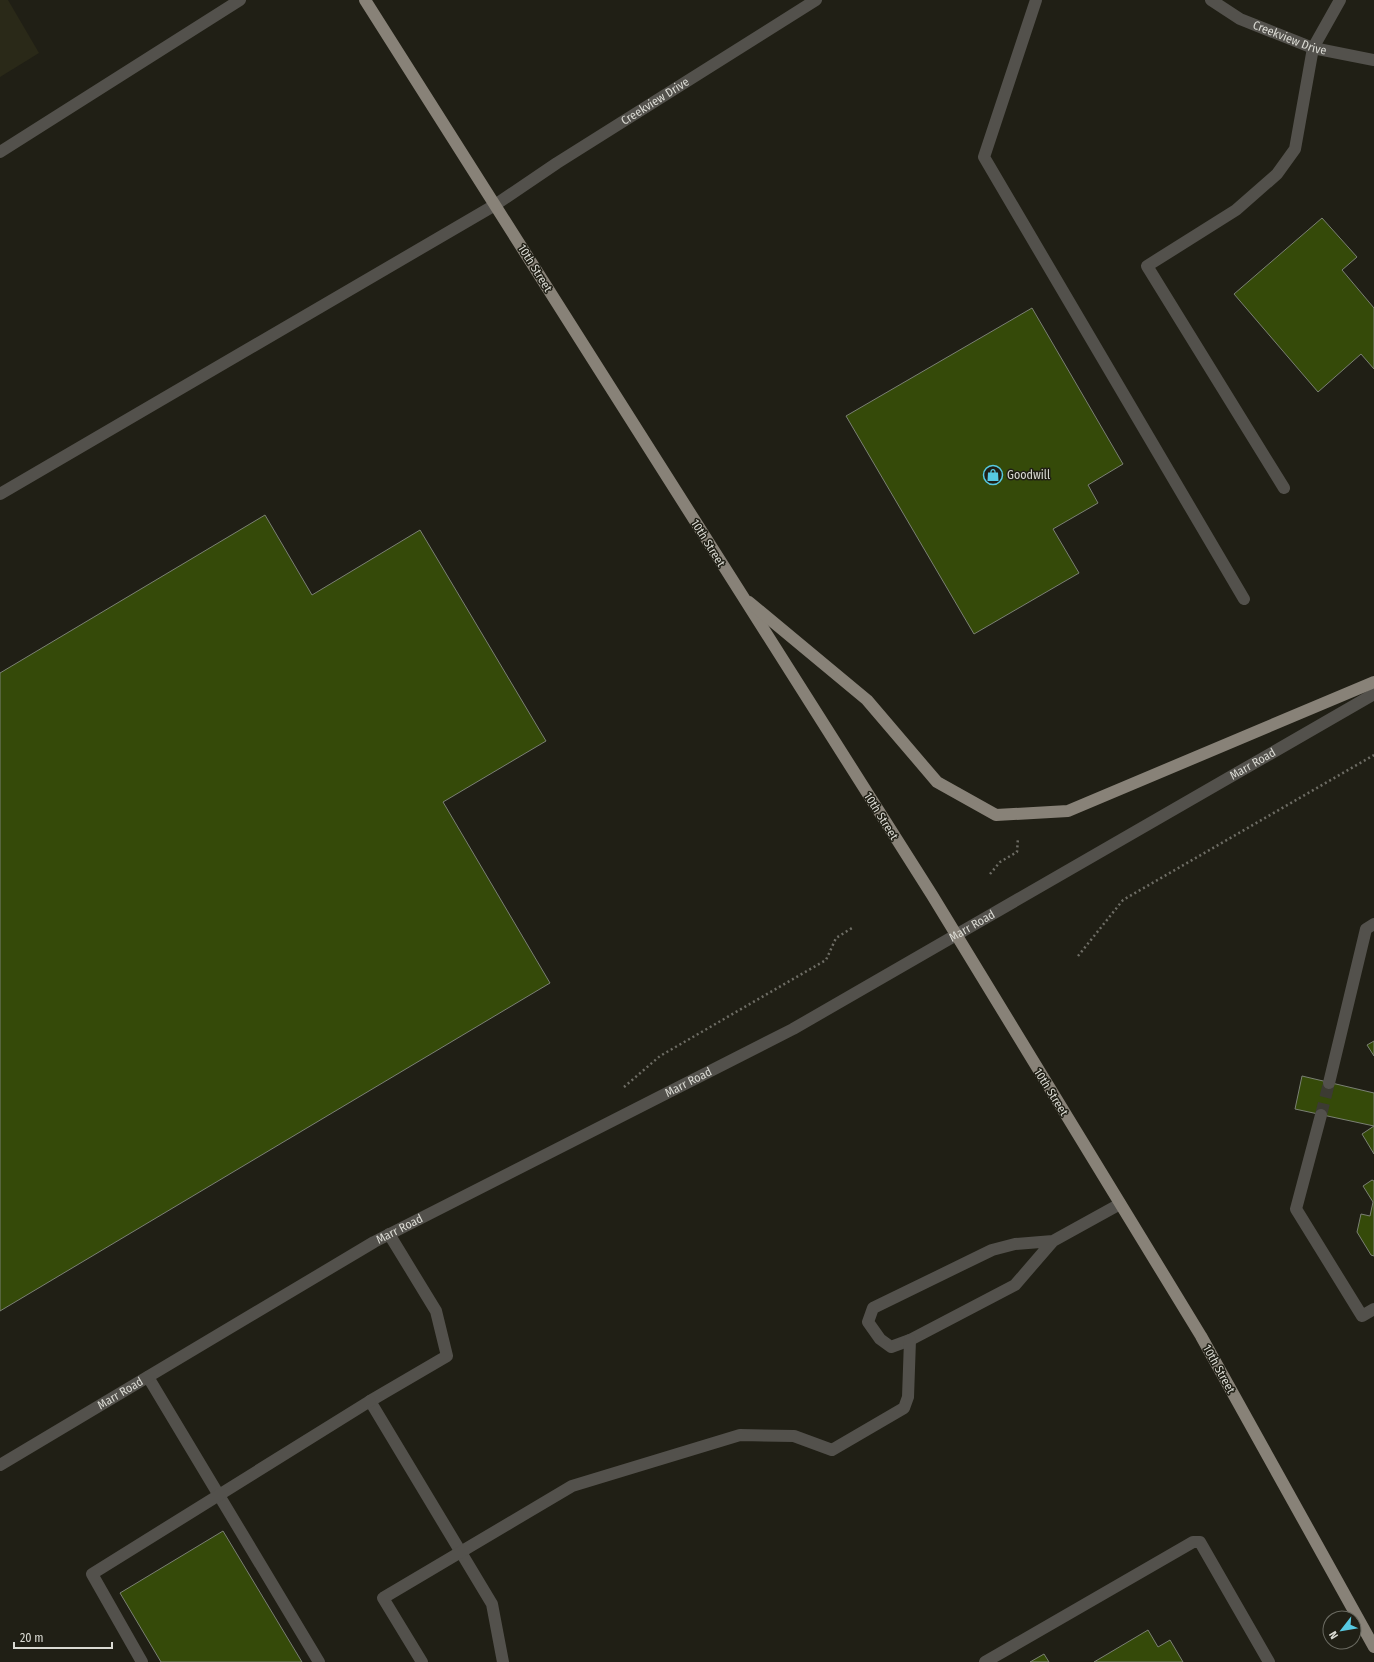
<svg xmlns="http://www.w3.org/2000/svg" width="1374" height="1662" font-family="'Fira Sans Condensed',sans-serif">
<style>
.built{fill:#2a2918}
.building{fill:#354a09;stroke:#7b8074}
.lines{fill:none;stroke-linecap:round;stroke-linejoin:round}
.minor-tunnel{stroke:#3c3b32;stroke-width:12;stroke-dasharray:12 6;stroke-linecap:butt}
.path{stroke:#6e6d65;stroke-width:2.5;stroke-dasharray:2 3;stroke-linecap:butt}
.minor{stroke:#53514c;stroke-width:12}
.major{stroke:#888278;stroke-width:12}
.labels{text-anchor:middle;stroke-width:3;stroke-linejoin:round;paint-order:stroke}
.street-label{font-size:12px;fill:#dadad3;stroke:#201f15}
.poi-label{font-size:12px;fill:#dadad3;stroke:#201f15;text-anchor:start}
</style>
<rect width="100%" height="100%" fill="#201f15"/>
<path class="built" d="M0 0H8L39 53 0 77Z"/>
<g class="building">
<path d="M1322 218 1357 257 1342 270 1374 308V369L1361 354 1318 392 1234 294Z"/>
<path d="M1032 308 1123 464 1088 485 1098 503 1053 529 1079 573 974 634 846 416Z"/>
<path d="M265 515 312 595 420 530 546 741 443 802 550 983 0 1311V673Z"/>
<path d="M1374 1041V1056L1367 1045Z"/>
<path d="M1302 1076 1374 1093V1154L1362 1134 1374 1126 1295 1109Z"/>
<path d="M1372 1180 1374 1181V1256L1371 1255 1357 1232 1361 1214 1370 1216 1373 1202 1363 1186Z"/>
<path d="M223 1531 302 1662H161L120 1593Z"/>
<path d="M1148 1630 1158 1647 1170 1640 1183 1662H1094Z"/>
<path d="M1044 1654 1049 1662H1030Z"/>
</g>
<g class="lines">
<path class="minor-tunnel" d="M1321 1115 1329 1083"/>
<g class="path">
<path d="M990 874 1000 862 1017 852 1018 838"/>
<path d="M1078 956 1123 900 1374 755"/>
<path d="M624 1087 660 1056 826 960 836 938 852 928"/>
</g>
<g class="minor">
<path d="M1036 0 984 157 1244 599"/>
<path id="s1" d="M1211 0 1240 19 1313 48 1374 60"/>
<path d="M0 152 240 0"/>
<path d="M1284 488 1147 266 1236 210 1277 174 1295 149 1313 48 1340 0"/>
<path id="s2" d="M0 494 495 205 557 163 816 0"/>
<path d="M1329 1083 1366 929 1374 924"/>
<path d="M1321 1115 1296 1209 1362 1316 1374 1309"/>
<path d="M389 1234 436 1311 447 1356 370 1401 492 1604 503 1662"/>
<path d="M1053 1241 1015 1244 992 1250 873 1308 868 1322 880 1339 891 1347 910 1340 1015 1285 1053 1241 1120 1204"/>
<path d="M148 1377 319 1662"/>
<path id="s3" d="M0 1465 374 1242 793 1029 1374 694"/>
<path d="M142 1662 92 1574 370 1401"/>
<path d="M422 1662 383 1598 572 1486 740 1435 794 1436 832 1450 904 1408 908 1397 910 1340"/>
<path d="M985 1662 1193 1542H1200L1269 1662"/>
</g>
<g class="major">
<path d="M365 0 932 895 1201 1336 1374 1647"/>
<path d="M749 602 867 700 937 782 996 815 1068 811 1374 682"/>
</g>
</g>
<defs>
<symbol id="shop-ring" viewBox="-11 -11 22 22"><circle r="9.5" fill="#201f15" stroke="#57c9e2" stroke-width="1.5"/><path d="M-5-2.5h2.3a2.7 3.5 0 0 1 5.4 0H5L5.5 6h-11ZM-1.5-2.5h3a1.5 2.3 0 0 0-3 0Z" fill="#57c9e2"/></symbol>
</defs>
<g fill-rule="evenodd">
<use href="#shop-ring" x="982" y="464" width="22" height="22"/>
</g>
<g class="labels">
<g class="street-label">
<text dy="4" stroke="none"><textPath href="#s1" startOffset="88">Creekview Drive</textPath></text>
<text dy="4" stroke="none"><textPath href="#s2" startOffset="764">Creekview Drive</textPath></text>
<text transform="translate(535 268) rotate(58)" y="4">10th Street</text>
<text transform="translate(708 543) rotate(58)" y="4">10th Street</text>
<text dy="4" stroke="none"><textPath href="#s3" startOffset="1436">Marr Road</textPath></text>
<text transform="translate(881 816) rotate(58)" y="4">10th Street</text>
<text dy="4" stroke="none"><textPath href="#s3" startOffset="1112">Marr Road</textPath></text>
<text dy="4" stroke="none"><textPath href="#s3" startOffset="788">Marr Road</textPath></text>
<text transform="translate(1051 1092) rotate(58)" y="4">10th Street</text>
<text dy="4" stroke="none"><textPath href="#s3" startOffset="464">Marr Road</textPath></text>
<text transform="translate(1219 1369) rotate(61)" y="4">10th Street</text>
<text dy="4" stroke="none"><textPath href="#s3" startOffset="140">Marr Road</textPath></text>
</g>
<g class="poi-label">
<text x="1007" y="479">Goodwill</text>
</g>
</g>
<g transform="translate(1342 1630) rotate(239)"><circle r="19" fill="#201f15" stroke="#6a6a61"/>
<path d="M0-3L7 15L0 10L-7 15Z" fill="#57c9e2"/>
<text y="-6" font-size="11" font-weight="bold" text-anchor="middle" fill="#dadad3">N</text>
</g>
<path d="M14 1642v6h98v-6" fill="none" stroke="#dadad3" stroke-width="2"/>
<text x="20" y="1642" font-size="12" fill="#dadad3" stroke="#201f15" stroke-width="3" paint-order="stroke">20 m</text>
</svg>
